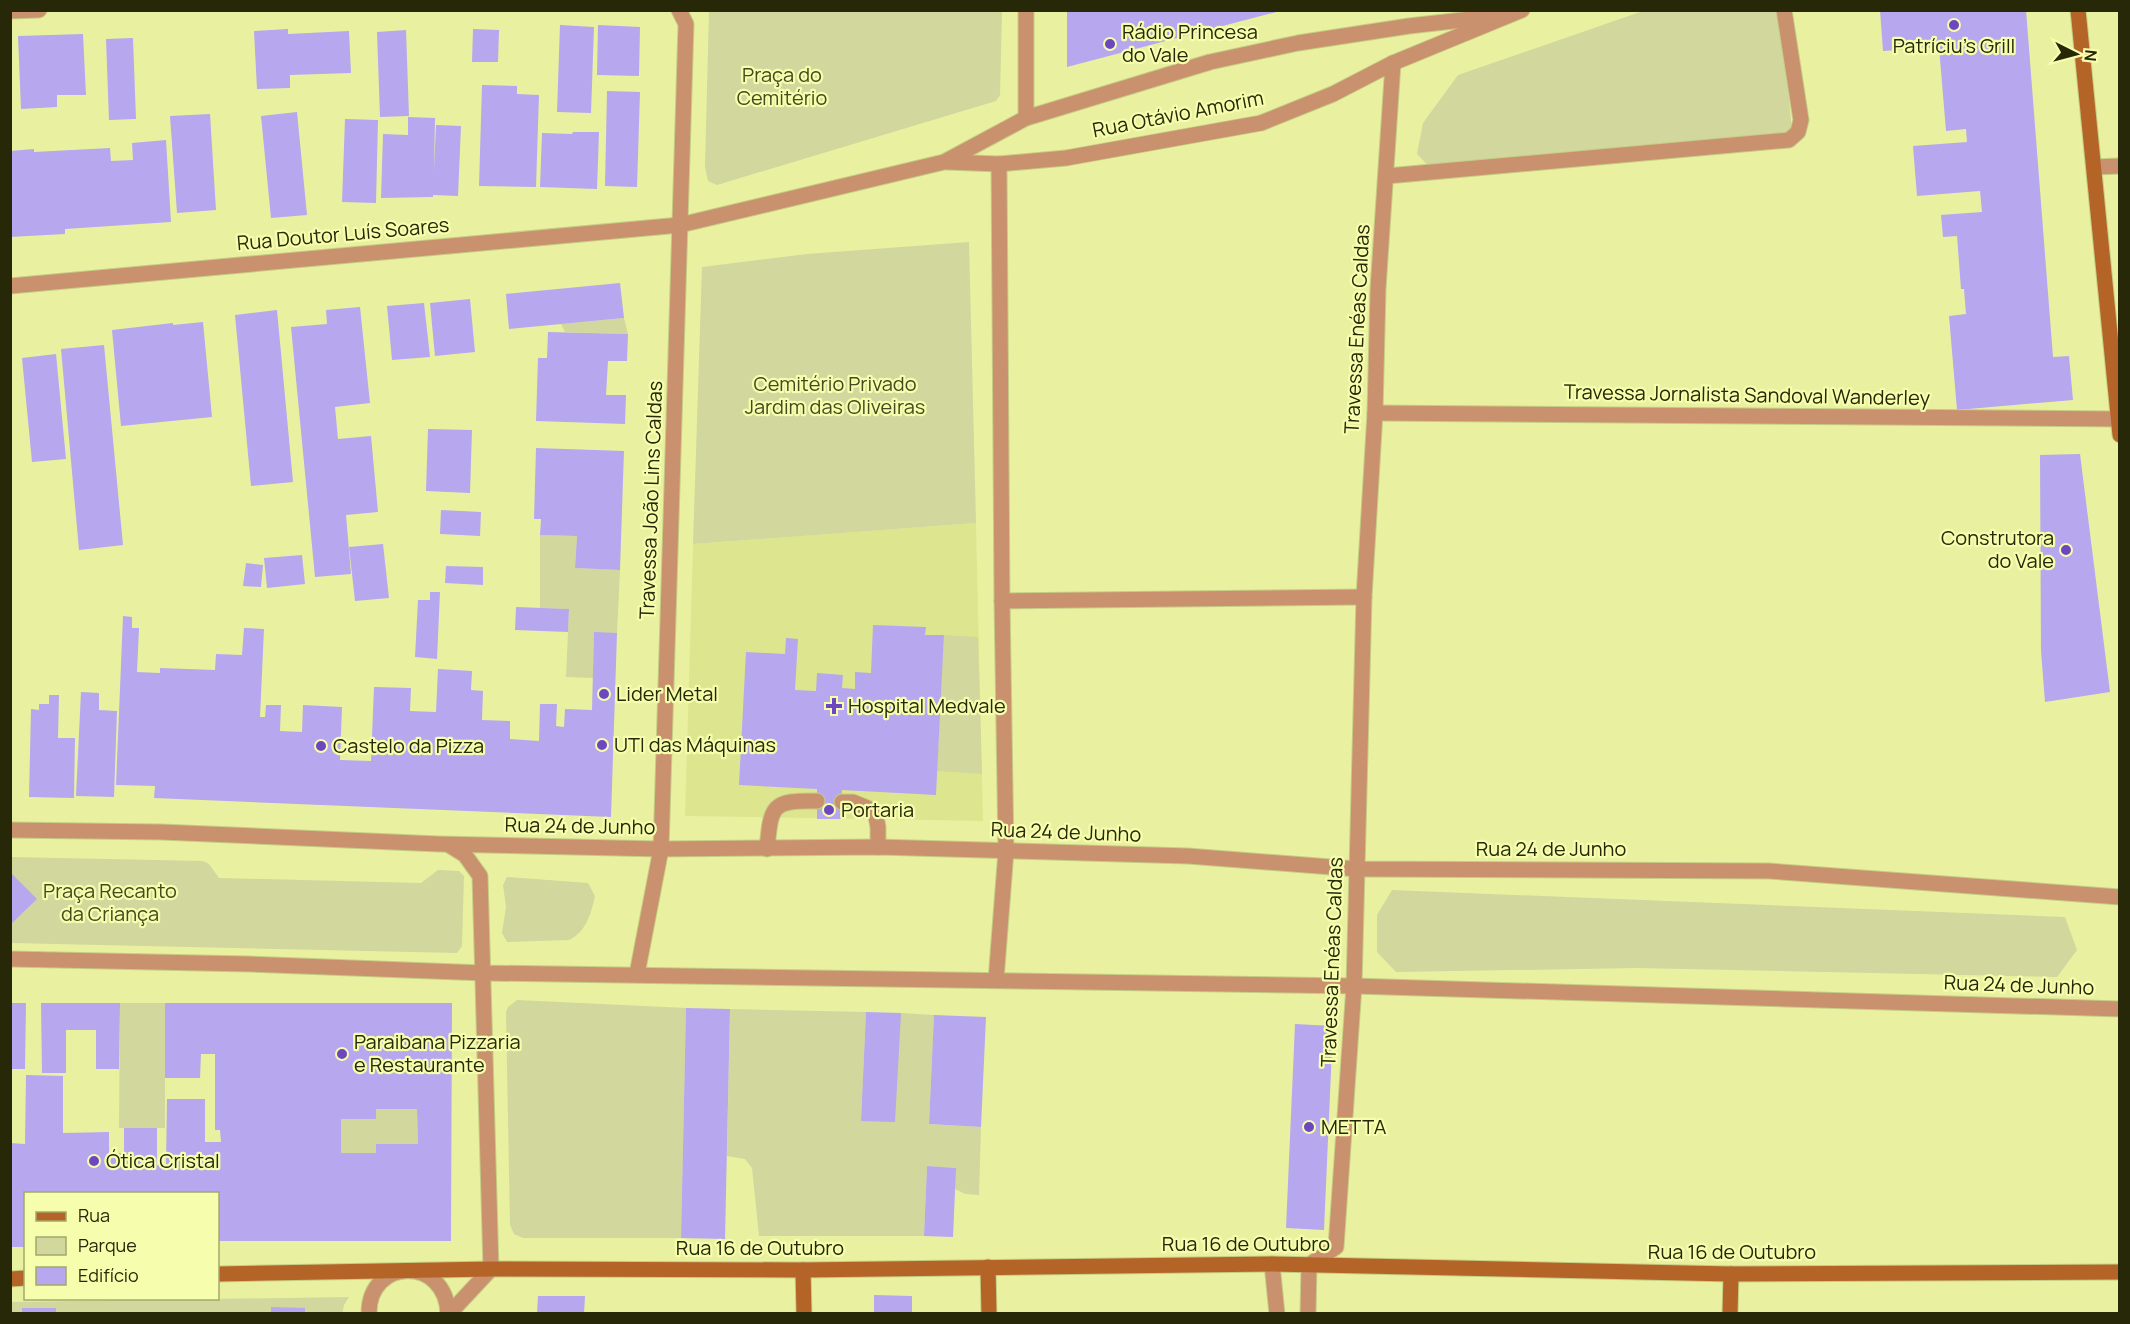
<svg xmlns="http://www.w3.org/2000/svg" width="2130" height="1324" font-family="Manrope,sans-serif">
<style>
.built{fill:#dde68e}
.green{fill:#d1d79d}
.building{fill:#b6a7ef;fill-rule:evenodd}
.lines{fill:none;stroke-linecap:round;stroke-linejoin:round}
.lane-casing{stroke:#c6cd84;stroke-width:17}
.street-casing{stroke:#c6cd84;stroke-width:17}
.secondary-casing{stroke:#c6cd84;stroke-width:17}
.lane{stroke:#c9916e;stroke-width:15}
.street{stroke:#c9916e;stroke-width:15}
.secondary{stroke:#b56428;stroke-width:15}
.poi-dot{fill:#6c47c0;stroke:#f6fead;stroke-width:2}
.labels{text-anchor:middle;stroke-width:4.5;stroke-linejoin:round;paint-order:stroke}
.poi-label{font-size:20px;fill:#262807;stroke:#f6fead;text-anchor:start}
.park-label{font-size:20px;fill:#45491f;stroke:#f6fead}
.street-label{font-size:20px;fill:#262807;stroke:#f6fead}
</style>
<rect width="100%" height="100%" fill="#e9f1a0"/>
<path class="built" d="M976 523 983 821 685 816 693 544Z"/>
<g class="green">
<path d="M709 11H1002L1000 95 996 101 717 185 708 181 705 167Z"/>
<path d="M1643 11H1781L1792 132 1435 173 1417 154 1423 123 1458 75Z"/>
<path d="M969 242 976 523 693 544 702 267 807 254Z"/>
<path d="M624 318 628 334 565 332 561 324Z"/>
<path d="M540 535 577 536 575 568 620 570 617 633H594L593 678 566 677 569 609 540 608Z"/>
<path d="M944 635 978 637 982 774 937 771Z"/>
<path d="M11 857 203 861 209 864 219 878 421 883 438 870 459 871 464 876 462 946 457 953 11 943Z"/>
<path d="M507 877 588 883 595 896C591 914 586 932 569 940L507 942 502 933 506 907 503 885Z"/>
<path d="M1392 890 2065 917 2077 950 2057 977 1637 968 1396 972 1377 952V915Z"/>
<path d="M517 1000 686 1008 681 1238H523L514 1234 510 1225 506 1012 508 1007Z"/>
<path d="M120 1003H165V1128H119Z"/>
<path d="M730 1009 866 1012 861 1121 901 1013 934 1015 929 1124 981 1127 979 1195 965 1194 955 1189V1168L927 1166 924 1236H759L752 1168 745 1159 727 1156Z"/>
<path d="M376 1109H417L418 1144H376V1153H341V1119H376Z"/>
<path d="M349 1297 344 1305 342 1314H11L10 1302Z"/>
</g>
<g class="building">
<path d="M1067 10H1280V11L1067 67Z"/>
<path d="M1880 10H2026L2053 357 2069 356 2073 400 1957 410 1949 316 1966 314 1964 289H1961L1957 236 1943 237 1941 215 1982 212 1980 191 1917 196 1913 146 1967 142 1966 129 1946 131 1939 47 1883 51Z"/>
<path d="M560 25 594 27 591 113 557 112Z"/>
<path d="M598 25 640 27 639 76 597 75Z"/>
<path d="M288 29V34L349 31 351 73 290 75V88L257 89 254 31Z"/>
<path d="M473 29 499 30 498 62H472Z"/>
<path d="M406 30 409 116 380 117 377 32Z"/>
<path d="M83 34 86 95H57V107L21 109 18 36Z"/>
<path d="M133 38 136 119 109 120 106 39Z"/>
<path d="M482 85 517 86V94L539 95 536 187 479 186Z"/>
<path d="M607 91 640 92 637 187 605 186Z"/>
<path d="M297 112 307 215 271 218 261 116Z"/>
<path d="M210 114 216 210 177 213 170 116Z"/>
<path d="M408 117 435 118 434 172 436 125 461 126 458 196 433 195V197L381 198 383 134 408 135Z"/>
<path d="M345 119 378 120 376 203 342 202Z"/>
<path d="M573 132H599L597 189 540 187 542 133 572 134Z"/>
<path d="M166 140 171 222 65 229V234L10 237V151L34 149V152L110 148 111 161 133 160 132 143Z"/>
<path d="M620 283 624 318 509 329 506 294Z"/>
<path d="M470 299 475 352 435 356 430 303Z"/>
<path d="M424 303 430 357 392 360 387 306Z"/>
<path d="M360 307 370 403 335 407 338 439 371 436 378 512 346 515 351 574 315 577 291 327 327 324 326 310Z"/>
<path d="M277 310 293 482 251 486 235 315Z"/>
<path d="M203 322 212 417 121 426 112 330 173 323V325Z"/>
<path d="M548 332 628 334 627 361H608L606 395H626L625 424 536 421 538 358H547Z"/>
<path d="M104 345 123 545 79 550 61 349Z"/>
<path d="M56 354 66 459 32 462 22 358Z"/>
<path d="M428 429 472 430 470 493 426 491Z"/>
<path d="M536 448 624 451 620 570 575 568 577 536 540 535 541 519H534Z"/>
<path d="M2080 454 2110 692 2045 702 2041 651 2040 455Z"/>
<path d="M441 510 481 512 480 536 440 534Z"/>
<path d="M383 544 389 598 355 601 349 547Z"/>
<path d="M302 555 305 584 267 588 264 558Z"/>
<path d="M246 563 263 565 261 587 243 586Z"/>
<path d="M446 566 483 567V585L445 583Z"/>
<path d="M430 592H440L437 659 415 657 418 600H430Z"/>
<path d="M516 607 569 609 568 632 515 630Z"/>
<path d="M123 616 132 617V628H139L137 672 160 673V668L215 670 216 654 242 655 244 628 264 629 260 717H265L266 705H281L280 731 302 732 303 705 342 707 340 760 371 761 374 687 411 688 410 711 436 712 438 669 472 671 471 690 483 691 482 720 510 721V739L539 741 540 704H557L556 726 564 727 565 709 592 710 594 632 617 633 611 817 154 798 155 786 116 785Z"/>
<path d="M873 625 926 627 925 635H944L936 795 842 790 841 819H817V789L739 785 746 652 785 654 786 638 798 639 795 690 816 691 817 673 843 675 842 688 855 689V672L871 673Z"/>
<path d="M81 692 99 693V710L117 711 114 797 76 796Z"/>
<path d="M49 695H59L58 738H75L74 798 29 797 31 709 39 710V704H49Z"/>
<path d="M10 872 37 899 10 925Z"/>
<path d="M10 1003H26L25 1069H10Z"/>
<path d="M41 1003H120L119 1069H96V1030H66V1073H42Z"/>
<path d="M165 1003H452L451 1241H218V1194H26V1247H10V1143L25 1144 26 1075 63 1076V1133L109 1132V1153H124V1128H157V1165L166 1164 167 1099H205V1142H221L220 1130H215V1054H201L200 1078H165ZM376 1109H417L418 1144H376V1153H341V1119H376Z"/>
<path d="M686 1008 730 1009 725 1239 681 1238Z"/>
<path d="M866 1012 901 1013 895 1122 861 1121Z"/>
<path d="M934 1015 986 1017 981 1127 929 1124Z"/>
<path d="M1295 1024 1333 1026 1324 1230 1286 1228Z"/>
<path d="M927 1166 956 1168 953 1237 924 1236Z"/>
<path d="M874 1295 912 1296V1314H874Z"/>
<path d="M538 1296H585L584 1314H537Z"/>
<path d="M271 1307 305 1308V1314H271Z"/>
<rect x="22" y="1308" width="34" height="6"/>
</g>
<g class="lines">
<defs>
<g id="lane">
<path d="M842 802H853L875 811 878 827V847"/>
<path d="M767 849C771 806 771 800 817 801"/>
</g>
<g id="street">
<path d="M10 11 39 10"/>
<path d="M1026 118V10"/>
<path d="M947 162 999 164 1066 158 1261 123 1333 94 1393 63 1522 10"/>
<path d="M2094 167 2120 166"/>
<path d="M1387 176 1789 140 1798 132 1801 120 1784 10"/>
<path d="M10 286 680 225 944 162 1026 118 1210 62 1298 43 1409 26 1507 15"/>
<path d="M1375 413 2118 419"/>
<path d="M1002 601 1364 597"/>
<path d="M10 830 161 832 439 844 661 849 878 847 1188 856 1357 869 1769 871 2120 897"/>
<path d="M10 959 248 964 484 973 1354 986 2120 1009"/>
<path d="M637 974 661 849 686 24 679 10"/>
<path d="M996 980 1006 851 1002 601 999 164"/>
<path d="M1272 1264 1277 1314"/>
<path d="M369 1314C368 1258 446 1255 448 1314"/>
<path d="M449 1314 491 1269 480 876 465 855 449 845"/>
<path d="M1308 1314 1309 1265 1336 1247 1354 986 1364 597 1375 413 1378 289 1393 63"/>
</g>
<g id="secondary">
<path d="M2078 10 2120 435"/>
<path d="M988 1267 989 1314"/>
<path d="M803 1270 804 1314"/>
<path d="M218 1274 491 1269 803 1270 1272 1264 1731 1274 2120 1272"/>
<path d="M10 1279 26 1278"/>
<path d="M1730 1314 1731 1274"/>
</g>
</defs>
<use href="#lane" class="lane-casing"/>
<use href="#street" class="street-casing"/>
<use href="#secondary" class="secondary-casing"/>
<use href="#lane" class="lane"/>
<use href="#street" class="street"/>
<use href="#secondary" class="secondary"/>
</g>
<g class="poi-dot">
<circle cx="1954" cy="25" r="6"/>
<circle cx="1110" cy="44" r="6"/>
<circle cx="2066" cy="550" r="6"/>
<circle cx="604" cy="694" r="6"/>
<path d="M831 697h6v6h6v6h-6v6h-6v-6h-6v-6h6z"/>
<circle cx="602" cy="745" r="6"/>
<circle cx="321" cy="746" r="6"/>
<circle cx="829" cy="810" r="6"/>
<circle cx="342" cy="1054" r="6"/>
<circle cx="1309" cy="1127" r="6"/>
<circle cx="94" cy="1161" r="6"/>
</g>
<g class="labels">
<g class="poi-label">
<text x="1122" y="39">Rádio Princesa<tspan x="1122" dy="23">do Vale</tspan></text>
<text x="1954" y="53" text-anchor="middle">Patríciu's Grill</text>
<text x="2054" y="545" text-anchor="end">Construtora<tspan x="2054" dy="23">do Vale</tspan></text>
<text x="616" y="701">Lider Metal</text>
<text x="848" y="713">Hospital Medvale</text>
<text x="614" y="752">UTI das Máquinas</text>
<text x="333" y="753">Castelo da Pizza</text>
<text x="841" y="817">Portaria</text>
<text x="354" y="1049">Paraibana Pizzaria<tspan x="354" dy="23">e Restaurante</tspan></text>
<text x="1321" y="1134">METTA</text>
<text x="106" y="1168">Ótica Cristal</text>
</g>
<g class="park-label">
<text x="782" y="82">Praça do<tspan x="782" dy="23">Cemitério</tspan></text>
<text x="835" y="391">Cemitério Privado<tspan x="835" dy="23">Jardim das Oliveiras</tspan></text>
<text x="110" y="898">Praça Recanto<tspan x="110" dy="23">da Criança</tspan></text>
</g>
<g class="street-label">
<text transform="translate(1178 114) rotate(-11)" y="7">Rua Otávio Amorim</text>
<text transform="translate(343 234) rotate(-5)" y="7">Rua Doutor Luís Soares</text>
<text transform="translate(1357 329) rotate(-87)" y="7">Travessa Enéas Caldas</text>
<text transform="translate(1747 395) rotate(1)" y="7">Travessa Jornalista Sandoval Wanderley</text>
<text transform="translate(651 500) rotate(-88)" y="7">Travessa João Lins Caldas</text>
<text transform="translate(580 826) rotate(1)" y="7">Rua 24 de Junho</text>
<text transform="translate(1066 832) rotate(2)" y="7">Rua 24 de Junho</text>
<text x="1551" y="856">Rua 24 de Junho</text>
<text transform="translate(1332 962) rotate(-88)" y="7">Travessa Enéas Caldas</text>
<text transform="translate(2019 985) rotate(2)" y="7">Rua 24 de Junho</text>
<text x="1246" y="1251">Rua 16 de Outubro</text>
<text x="760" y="1255">Rua 16 de Outubro</text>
<text x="1732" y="1259">Rua 16 de Outubro</text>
</g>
</g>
<rect width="2130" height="1324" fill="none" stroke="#262807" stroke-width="24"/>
<rect x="24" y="1192" width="195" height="108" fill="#f6fead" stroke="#a3a86b" stroke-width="1.5"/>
<rect x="36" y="1212" width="30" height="9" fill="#b56428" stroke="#a3a86b" stroke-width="1.5"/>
<text x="78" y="1222" font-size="18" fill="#262807">Rua</text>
<rect x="36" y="1237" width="30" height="18" fill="#d1d79d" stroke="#a3a86b" stroke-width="1.5"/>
<text x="78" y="1252" font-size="18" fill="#262807">Parque</text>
<rect x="36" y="1267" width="30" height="18" fill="#b6a7ef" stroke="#a3a86b" stroke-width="1.5"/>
<text x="78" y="1282" font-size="18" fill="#262807">Edifício</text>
<g transform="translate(2076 54) rotate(96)" stroke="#f6fead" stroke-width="4.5" paint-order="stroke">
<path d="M0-4.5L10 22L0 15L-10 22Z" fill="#262807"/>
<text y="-9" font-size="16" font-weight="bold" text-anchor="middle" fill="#262807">N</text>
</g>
</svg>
